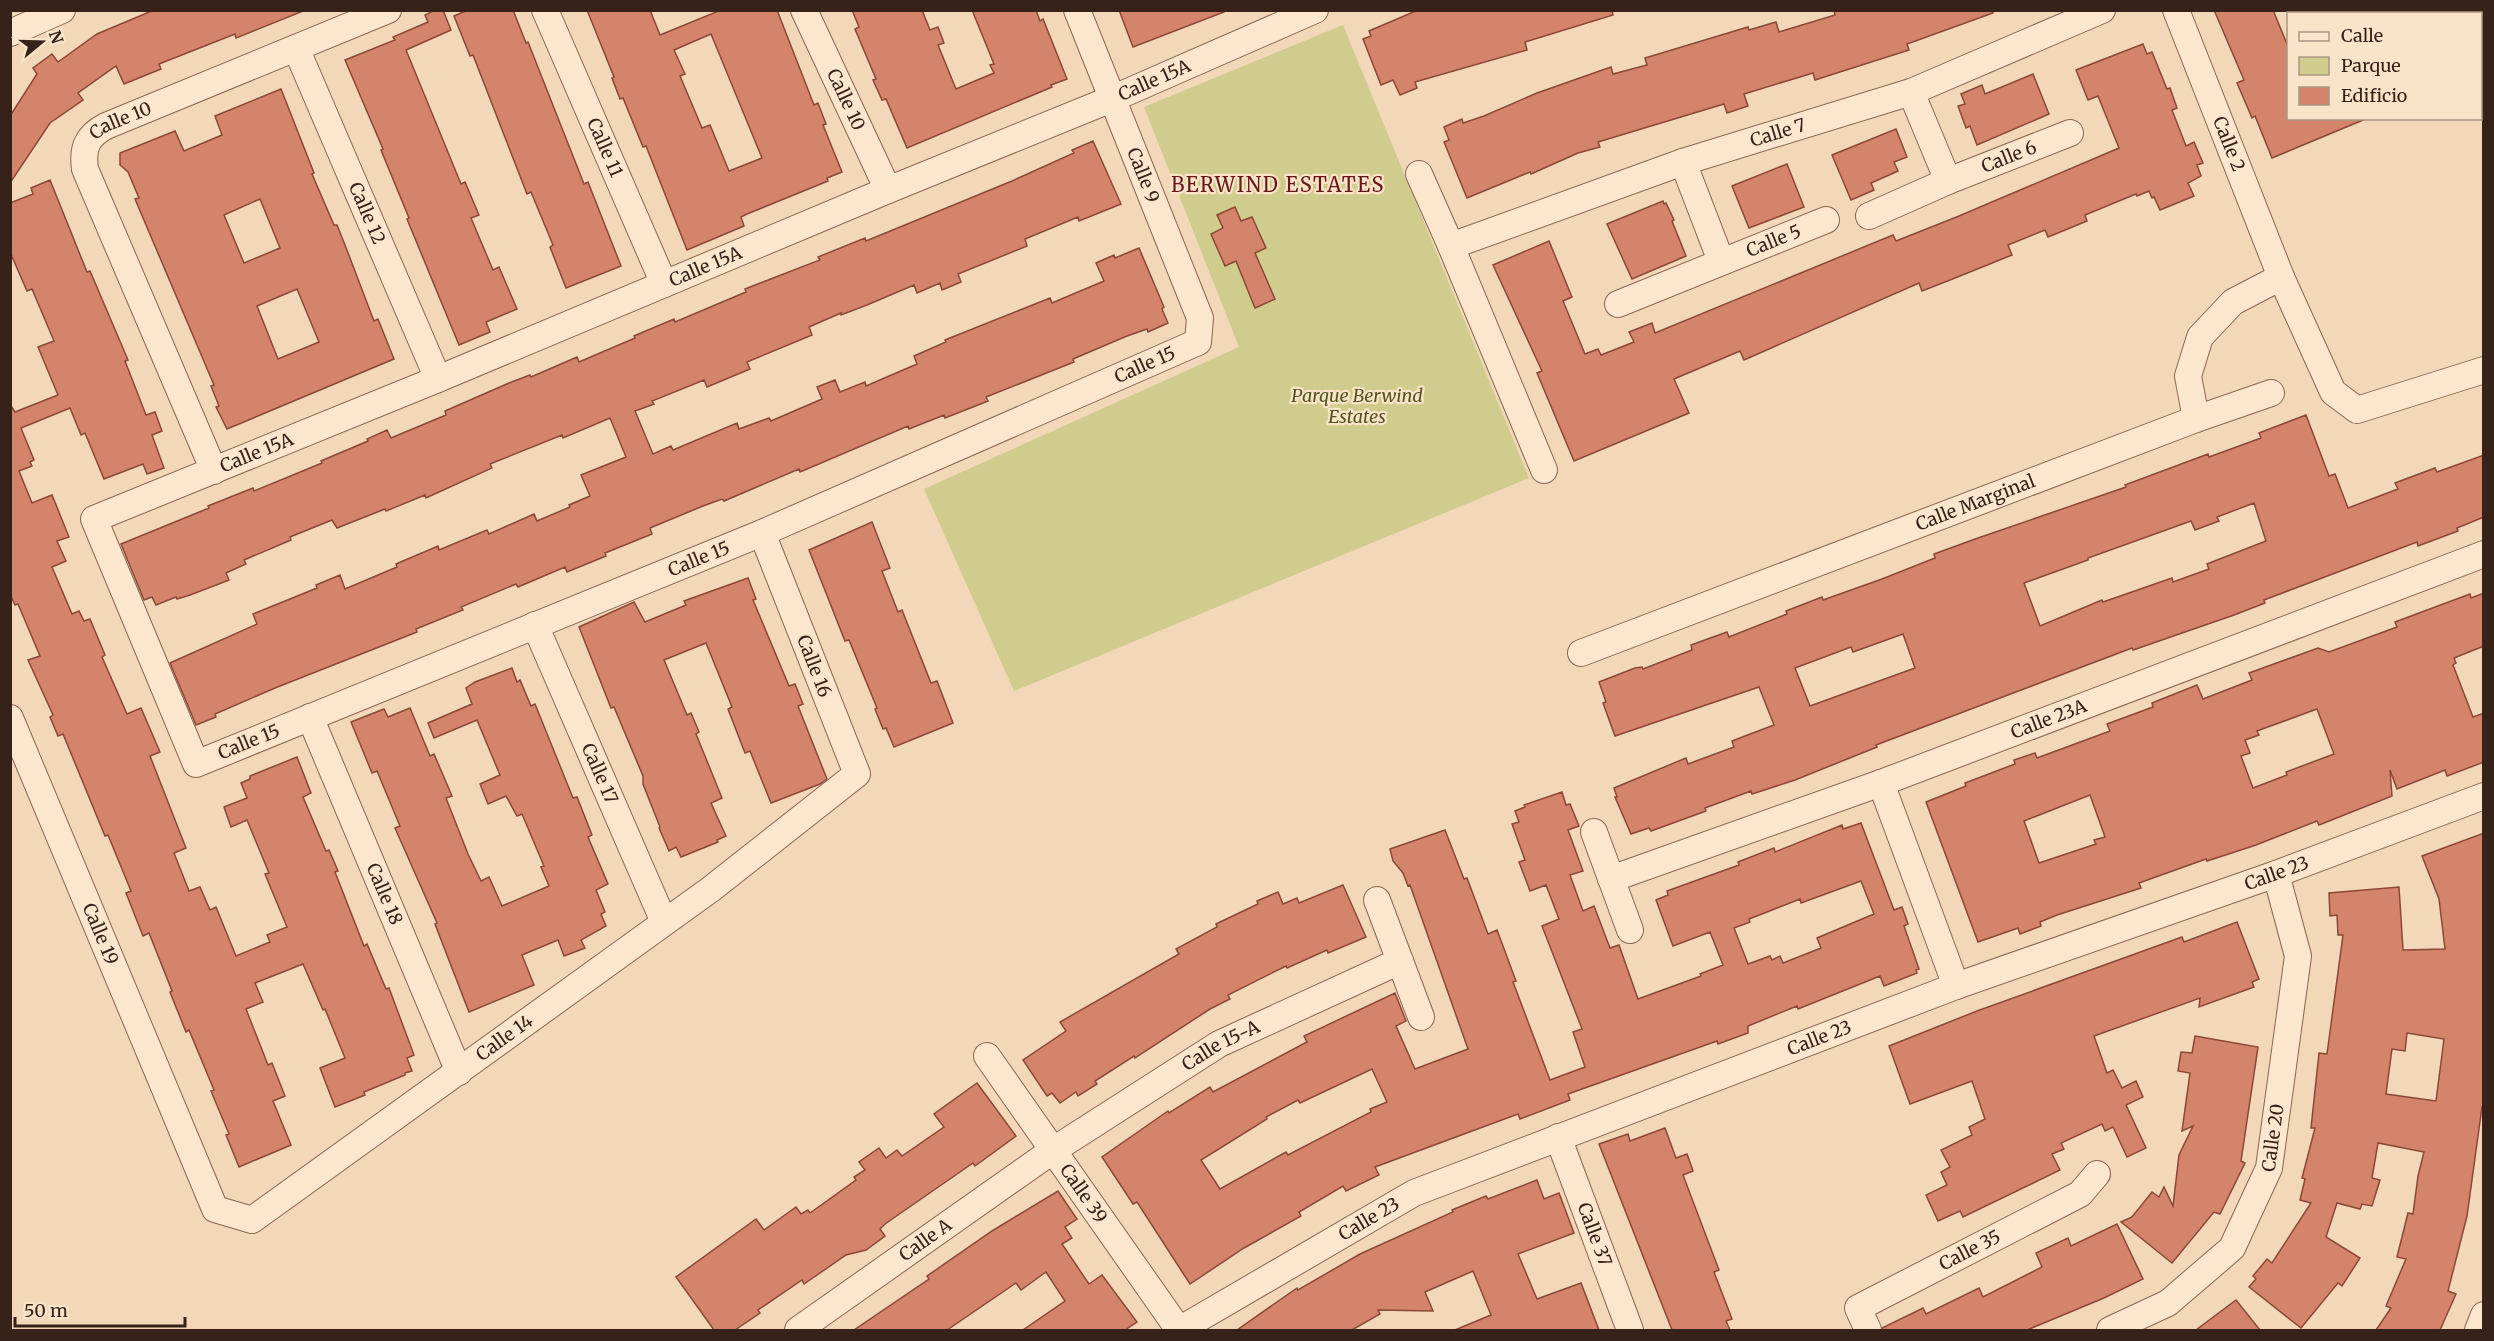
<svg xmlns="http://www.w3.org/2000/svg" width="2494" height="1341" font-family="Merriweather,serif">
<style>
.green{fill:#d0cc8d}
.building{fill:#d4846b;stroke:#8b4836;stroke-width:1.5;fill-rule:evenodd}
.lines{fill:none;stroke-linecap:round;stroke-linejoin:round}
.minor-casing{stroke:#8a6652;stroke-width:28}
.minor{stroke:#fce6cd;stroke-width:26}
.labels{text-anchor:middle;stroke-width:4.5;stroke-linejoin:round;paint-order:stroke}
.street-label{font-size:18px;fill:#372219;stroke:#f9e3c9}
.park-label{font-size:18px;font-style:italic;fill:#52561e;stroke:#f9e3c9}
.neighbourhood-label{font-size:20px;letter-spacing:1.5px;fill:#681714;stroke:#f9e3c9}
</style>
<rect width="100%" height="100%" fill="#f2d7b9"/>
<path class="green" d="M1343 25 1529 478 1014 691 924 489 1239 347 1144 107Z"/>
<g class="building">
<path d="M154 10 303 11 236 38 235 34 159 64 161 69 124 84 116 66 78 93 83 100 50 123 10 183V116L37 74 33 68 52 54 58 62 97 34Z"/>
<path d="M435 10H443L451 30 406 50 461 184 465 182 479 215 471 218 493 270 499 267 517 309 486 322 490 332 459 345 407 219 409 218 381 150 383 149 345 60 395 40 393 37 428 22 425 15Z"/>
<path d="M468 10H513L526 43 528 42 584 184 588 182 621 266 566 288 550 247 553 245 531 192 527 194 473 55 470 56 454 16Z"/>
<path d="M587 10H650L660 35 721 10H777L814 105 818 103 826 124 823 125 842 172 827 178 828 181 747 214 741 217 744 226 687 250 646 146 643 147 623 98 620 99 612 78 614 77ZM711 34 762 158 729 171 710 125 702 128 680 76 685 74 674 50Z"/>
<path d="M852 10H922L930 30 938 27 944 43 938 45 956 89 994 73 990 65 994 64 972 10H1036L1040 21 1043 19 1067 79 1051 85 1052 87 907 148 886 99 882 100 873 80 876 79 855 29 859 27Z"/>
<path d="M1119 10H1224V12L1133 47Z"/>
<path d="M1418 10H1612L1613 15 1525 42 1527 50 1415 82 1417 88 1400 95 1393 80 1381 85 1363 39 1371 36 1369 31Z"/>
<path d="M1834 10H1993V13L1907 44 1909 50 1843 71 1815 80 1813 73 1744 94 1748 106 1727 113 1724 104 1598 142 1600 147 1578 153 1531 174 1530 172 1467 198 1444 142 1449 140 1444 127 1462 119 1463 123 1484 116 1537 93 1611 67 1613 74 1647 65 1645 58 1748 27 1749 30 1776 22 1779 32 1835 15Z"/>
<path d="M2214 10H2273L2289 49V118H2368L2272 158 2255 116 2252 118 2237 83 2244 80Z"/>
<path d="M2143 44 2147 54 2152 52 2167 89 2170 88 2177 108 2172 110 2186 146 2194 142 2203 163 2197 165 2201 176 2188 183 2194 196 2160 210 2154 197 2152 198 2149 191 2137 196 2136 194 2085 215 2087 221 2048 237 2045 230 2008 245 2012 255 1950 280 1922 291 1919 283 1744 360 1740 351 1674 379 1689 413 1574 461 1537 373 1542 371 1493 265 1549 241 1572 297 1563 301 1585 354 1598 349 1601 355 1634 342 1629 332 1652 323 1655 333 1893 235 1896 241 1959 216 2119 148 2098 96 2088 100 2076 70Z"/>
<path d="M2033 74 2049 114 1977 145 1970 126 1966 128 1958 106 1965 104 1961 94 1982 85 1985 94Z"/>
<path d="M281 89 314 173 312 174 334 225H337L345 245 374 321 378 319 394 359 227 429 216 407 219 406 211 386 214 385 135 199 139 198 128 172 120 165V153L175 131 184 151 222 135 215 116ZM260 199 280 248 244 263 224 215ZM297 289 319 342 278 359 257 306Z"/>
<path d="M1896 129 1907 157 1894 162 1898 171 1871 183 1874 190 1851 200 1832 155Z"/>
<path d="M1093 141 1121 204 1079 221 1078 217 1025 239 1027 246 958 274 961 282 942 290 940 283 917 293 914 285 867 305 841 315V313L809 327 812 335 747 362 750 369 707 387 704 380 652 401 654 404 635 411 653 454 671 446 673 450 737 423 739 429 769 418 771 421 822 399 817 387 835 380 840 392 865 382 866 386 917 364 914 356 946 342 945 340 1050 298 1052 303 1104 281 1096 263 1114 255 1115 258 1139 248 1164 307 1162 309 1168 323 1148 332 1147 329 1127 336 1073 359 1074 362 986 397 988 401 945 418 944 415 909 429 908 426 800 472 799 469 724 501 722 499 703 506 650 528 652 534 605 553 606 556 567 572 565 567 518 587 516 584 461 607 463 610 416 629 417 632 275 688 215 714 216 717 196 725 170 663 257 624 253 614 317 588 316 585 340 575 345 589 397 567 396 564 438 546 439 550 487 530 489 534 534 514 537 521 570 507 569 505 590 496 581 475 626 457 610 418 563 438 562 435 490 464 492 468 426 498 425 495 386 511 385 509 337 528 332 520 290 537 291 540 244 560 246 564 226 573 229 580 190 595 177 599 176 597 156 605 152 597 144 600 121 544 209 508 208 506 253 488 254 491 322 463 321 461 368 441 367 439 387 430 391 438 446 415 445 411 509 383 530 375 531 377 577 357 579 362 635 338 634 336 674 319 675 322 746 292 745 289 820 260 818 257 865 238 866 241 1012 181 1074 153 1072 150Z"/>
<path d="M1787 164 1804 207 1749 228 1732 186Z"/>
<path d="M50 180 87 272 90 271 128 360 125 361 146 415 155 412 162 431 152 435 164 468 147 474 143 464 104 479 85 433 81 435 70 408 21 428 34 460 30 462 32 466 19 471 32 503 52 495 69 537 57 541 66 561 52 567 72 614 79 611 84 621 90 619 105 655 102 657 127 714 141 708 160 752 150 756 186 848 174 853 189 891 200 887 210 910 216 907 236 956 270 942 267 935 287 927 265 874 269 873 247 820 231 827 224 807 247 798 241 783 250 779V776L297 757 311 793 303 797 326 851 329 850 338 871 335 872 364 946 367 944 386 989 389 988 414 1055 407 1058 412 1071 405 1073V1075L364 1092 365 1095 335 1107 320 1068 345 1058 325 1009 323 1010 303 964 255 983 263 1002 246 1009 268 1065 272 1063 285 1096 273 1101 291 1145 239 1167 226 1135 229 1134 211 1091 214 1090 189 1030 186 1032 170 992 172 991 149 933 143 936 126 893 131 891 108 835 105 836 63 734 58 736 50 717 53 715 28 660 40 656 18 604 15 605 10 594V404L15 412 58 395 38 347 54 341 32 289 27 291 10 252V203L33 194 31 188Z"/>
<path d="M1663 201 1664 204 1666 203 1674 220 1672 221 1686 256 1632 279 1607 224Z"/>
<path d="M1235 207 1241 221 1252 217 1266 248 1255 253 1275 299 1255 308 1236 261 1225 266 1211 234 1223 228 1217 215Z"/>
<path d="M2306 415 2329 476 2335 474 2348 508 2398 489 2395 483 2435 468 2437 472 2484 455V517L2457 528 2458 531 2418 546 2417 542 2264 600 2265 603 2234 615 2133 650 2132 648 1876 745 1877 747 1795 780 1752 794 1751 791 1705 808 1706 811 1651 831 1649 828 1631 834 1615 797H1617L1614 788 1686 758 1688 764 1734 747 1732 741 1774 725 1759 687 1615 736 1603 703 1606 702 1599 682 1635 668 1642 667 1643 669 1692 650 1691 645 1727 632 1729 637 1787 614 1786 611 1822 597 1823 600 1882 579 1935 558 1934 554 1978 538 2126 487 2125 485 2208 454 2209 457 2261 438 2259 433ZM2254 503 2266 541 2207 564 2209 569 2173 582 2172 578 2103 602 2102 600 2040 626 2024 583 2088 560V558L2191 521 2195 530 2219 521 2217 517ZM1903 634 1915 668 1810 706 1795 668 1851 647 1853 652Z"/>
<path d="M872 522 890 568 882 571 898 612 902 610 931 683 937 681 953 723 894 747 886 728 883 729 875 709 877 708 849 640 845 641 809 550Z"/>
<path d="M748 578 756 599 753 600 789 686 795 684 803 704 798 706 827 779 820 784 771 803 750 751 745 753 728 709 732 707 706 643 664 660 687 715 691 713 699 732 696 734 722 798 711 803 726 836 717 840 718 842 681 857 676 847 669 851 659 828 660 827 643 784V776L614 707 611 708 579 627 634 602 645 622 686 605 684 601Z"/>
<path d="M2484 593V646L2454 658 2456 663 2453 665 2473 717 2484 713V762L2447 776 2445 770 2397 789 2390 770 2392 796 2319 825 2317 821 2256 845 2207 861 2206 859 2139 883 2141 888 2057 915 2040 922 2041 926 2020 934 2018 928 1978 942 1926 802 1966 786 1965 783 2015 764 2014 760 2035 753 2037 758 2110 731 2107 724 2153 707 2152 703 2197 685 2203 699 2252 680 2249 673 2318 648 2329 652 2397 627 2395 622 2470 594 2471 598ZM2317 709 2334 754 2286 772 2287 775 2253 788 2241 756 2250 753 2245 740 2259 735 2257 731ZM2090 795 2105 837 2094 840 2096 844 2039 863 2024 821Z"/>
<path d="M512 668 517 682 520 680 531 706 535 704 573 798 577 797 592 835 588 837 608 884 596 890 605 912 601 914 606 926 581 940 585 948 564 956 558 940 522 955 534 985 469 1012 435 924 437 923 395 828 400 826 377 771 372 773 351 722 384 709 388 717 410 708 430 756 434 754 452 796 446 798 468 854 481 881 489 877 502 906 549 886 541 867 544 866 522 814 517 816 506 796 488 804 480 784 500 775 477 720 434 738 428 723 472 704 466 688 475 682Z"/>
<path d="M1562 792 1566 805 1570 804 1579 826 1568 830 1583 871 1570 875 1583 911 1594 906 1610 948 1619 945 1638 999 1701 976 1700 974 1723 965 1710 932 1673 946 1656 900 1668 895 1667 891 1739 865 1738 862 1774 848 1775 852 1842 825 1843 829 1861 823 1894 910 1902 907 1908 924 1904 926 1919 969 1916 970 1917 973 1884 986 1880 976 1798 1009 1797 1006 1748 1026V1033L1718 1044 1717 1041 1568 1094 1570 1100 1520 1119 1518 1114 1375 1167 1379 1175 1346 1191 1343 1186 1299 1212 1301 1216 1244 1248 1190 1284 1137 1202 1133 1204 1102 1157 1168 1111 1169 1113 1210 1087 1213 1092 1307 1042 1304 1036 1395 993 1406 1021 1396 1026 1415 1069 1468 1049 1410 885 1408 886 1403 873 1393 861 1390 849 1445 830 1464 879 1467 878 1488 934 1497 930 1516 981 1513 982 1550 1080 1585 1067 1573 1032 1582 1029 1542 926 1559 919 1546 885 1530 891 1519 862 1525 860 1512 824 1519 822 1515 811 1525 807 1524 805ZM1861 881 1874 914 1817 938 1821 948 1783 963 1780 956 1772 960 1770 956 1748 964 1734 928 1750 922 1749 919 1800 899 1801 903ZM1372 1069 1387 1102 1370 1109 1371 1112 1288 1155 1286 1152 1220 1189 1201 1160 1267 1119 1266 1117 1298 1100 1300 1103Z"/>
<path d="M2484 833V1107H2482L2467 1216 2448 1291 2456 1294 2440 1330H2376L2391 1308 2386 1306 2406 1259 2397 1257 2408 1213 2413 1214 2418 1176 2424 1152 2378 1143 2372 1178 2380 1180 2372 1206 2362 1204 2360 1209 2337 1203 2326 1237 2360 1258 2342 1286 2338 1283 2301 1328 2249 1287 2256 1279 2253 1276 2267 1259 2272 1263 2311 1203 2300 1200 2305 1179 2302 1178 2315 1128H2311L2319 1053 2327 1054 2343 935H2338L2337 915 2330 916 2329 893 2399 887 2403 950 2445 949 2439 899 2422 856ZM2407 1033 2444 1039 2436 1101 2386 1094 2392 1049 2405 1051Z"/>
<path d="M1343 885 1366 937 1328 953 1327 950 1287 968 1286 966 1228 995 1230 999 1210 1009 1135 1058 1134 1056 1095 1081 1097 1084 1078 1096 1076 1092 1060 1103 1052 1093 1047 1096 1023 1060 1066 1031 1060 1022 1179 954 1176 949 1217 927 1216 924 1258 904 1257 901 1278 892 1283 904 1297 898 1299 903Z"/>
<path d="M2237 922 2259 979 2252 982 2254 987 2199 1007 2200 998 2094 1036 2107 1073 2113 1070 2122 1088 2136 1081 2143 1097 2126 1105 2146 1148 2127 1157 2113 1127 2105 1131 2102 1124 2061 1143 2064 1149 2052 1154 2060 1170 1963 1217 1960 1211 1938 1221 1926 1195 1947 1185 1941 1172 1950 1167 1941 1150 1972 1135 1969 1127 1985 1119 1972 1081 1910 1104 1889 1046 1977 1011 2182 937 2184 942Z"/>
<path d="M2195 1036 2258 1047 2241 1161 2245 1163 2220 1214 2214 1212 2172 1263 2121 1222 2132 1217 2152 1192 2159 1197 2164 1187 2173 1206 2179 1155 2193 1126 2182 1131 2190 1073 2178 1071 2181 1052 2192 1053Z"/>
<path d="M977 1083 1016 1136 975 1166 973 1163 885 1224 880 1229 885 1236 866 1250 846 1255 804 1284 802 1280 758 1310 760 1313 735 1330H714L676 1277 756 1219 764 1230 796 1207 801 1214 808 1210 810 1213 856 1180 854 1177 865 1170 859 1162 879 1148 886 1158 897 1150 902 1156 944 1127 934 1114Z"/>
<path d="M1665 1128 1676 1158 1687 1154 1693 1171 1683 1175 1719 1270 1714 1272 1732 1319 1726 1321 1730 1330H1672L1599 1144 1628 1134 1630 1141Z"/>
<path d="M1537 1180 1544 1199 1559 1193 1574 1233 1518 1254 1537 1299 1581 1283 1599 1330H1455L1491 1315 1473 1271 1425 1292 1433 1311 1378 1310 1380 1314 1352 1330H1237L1297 1288 1298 1290 1360 1254 1453 1212 1452 1210 1486 1196 1488 1199Z"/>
<path d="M1058 1191 1077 1219 1065 1227 1072 1238 1062 1244 1089 1284 1102 1275 1137 1322 1125 1330H1023L1065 1301 1046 1272 1021 1290 1016 1283 947 1330H854L929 1279 927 1276 992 1231Z"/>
<path d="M2117 1224 2143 1279 2104 1298 2027 1330H1883L1882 1328 1923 1308 1926 1314 1979 1288 1983 1297 2042 1267 2036 1253 2068 1238 2071 1246Z"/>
<path d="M2236 1300 2260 1330H2196Z"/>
</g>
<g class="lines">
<defs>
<g id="minor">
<path id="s1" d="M545 10 664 284"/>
<path id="s2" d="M804 10 888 190"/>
<path id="s3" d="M1077 10 1200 318 1198 342 762 533 196 764 94 519 438 379 888 190 1114 98 1315 10"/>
<path id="s4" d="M2176 10 2281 277 2333 392 2357 410 2484 370"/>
<path d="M2401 10 2402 14"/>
<path d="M10 33 62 10"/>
<path id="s5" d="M296 48 438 379"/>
<path d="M1911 92 1948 181"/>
<path d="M1683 162 1721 261"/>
<path d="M1419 174 1451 246 1544 470"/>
<path id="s6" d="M1869 216 1948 181 2070 133"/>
<path id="s7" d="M1451 246 1683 162 1911 92 2102 10"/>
<path id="s8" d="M1618 304 1826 220"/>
<path d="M2196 419 2188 376 2200 337 2233 302 2281 277"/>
<path id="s9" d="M214 471 85 169C82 148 87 136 106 126L388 10"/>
<path id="s10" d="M535 625 664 922"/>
<path id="s11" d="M1581 653 2196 419 2271 393"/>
<path id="s12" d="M310 717 459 1072"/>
<path id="s13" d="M10 718 215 1209 252 1220 711 889 857 774 762 533"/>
<path d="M1881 783 1956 986"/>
<path d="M1594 832 1630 930"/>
<path id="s14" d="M1611 879 1881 783 2484 554"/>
<path d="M1377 900 1421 1017"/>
<path id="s15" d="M987 1056 1179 1330"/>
<path id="s16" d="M1558 1137 1630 1330"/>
<path id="s17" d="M798 1330 1052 1151 1219 1044 1400 961"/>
<path id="s18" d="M1179 1330 1414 1193 1956 986 2276 874 2484 796"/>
<path id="s19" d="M1868 1330 1858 1308 2080 1194 2097 1174"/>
<path id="s20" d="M2110 1330 2168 1303 2232 1248 2269 1168 2298 956 2276 874"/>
<path d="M2478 1330 2484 1315"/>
</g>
</defs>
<use href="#minor" class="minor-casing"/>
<use href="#minor" class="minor"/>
</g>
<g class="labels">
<g class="street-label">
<text dy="6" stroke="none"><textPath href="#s3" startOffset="2856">Calle 15A</textPath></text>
<text dy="6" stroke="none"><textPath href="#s2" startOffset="99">Calle 10</textPath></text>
<text dy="6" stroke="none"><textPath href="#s9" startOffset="396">Calle 10</textPath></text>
<text dy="6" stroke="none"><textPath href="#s7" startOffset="346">Calle 7</textPath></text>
<text dy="6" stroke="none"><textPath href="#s4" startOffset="144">Calle 2</textPath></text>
<text dy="6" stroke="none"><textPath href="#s1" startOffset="150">Calle 11</textPath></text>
<text dy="6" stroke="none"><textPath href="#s6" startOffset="152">Calle 6</textPath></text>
<text dy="6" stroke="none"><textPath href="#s3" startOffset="178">Calle 9</textPath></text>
<text dy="6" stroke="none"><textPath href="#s5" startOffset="180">Calle 12</textPath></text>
<text dy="6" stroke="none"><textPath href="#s8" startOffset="168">Calle 5</textPath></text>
<text dy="6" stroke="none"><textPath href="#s3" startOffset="2370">Calle 15A</textPath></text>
<text transform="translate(1145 365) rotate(-24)" y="6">Calle 15</text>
<text dy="6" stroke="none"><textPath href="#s3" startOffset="1884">Calle 15A</textPath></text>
<text dy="6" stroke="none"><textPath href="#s11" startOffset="422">Calle Marginal</textPath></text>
<text transform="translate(699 559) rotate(-22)" y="6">Calle 15</text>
<text transform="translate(814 666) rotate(69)" y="6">Calle 16</text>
<text dy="6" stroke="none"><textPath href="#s14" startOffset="466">Calle 23A</textPath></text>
<text transform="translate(249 742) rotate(-22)" y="6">Calle 15</text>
<text dy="6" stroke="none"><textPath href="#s10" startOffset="162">Calle 17</textPath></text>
<text dy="6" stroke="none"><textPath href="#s18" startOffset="1192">Calle 23</textPath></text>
<text dy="6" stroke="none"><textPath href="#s12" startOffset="192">Calle 18</textPath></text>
<text dy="6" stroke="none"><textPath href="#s13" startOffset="234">Calle 19</textPath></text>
<text dy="6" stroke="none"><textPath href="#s13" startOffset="882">Calle 14</textPath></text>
<text dy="6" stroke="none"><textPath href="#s18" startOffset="706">Calle 23</textPath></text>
<text dy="6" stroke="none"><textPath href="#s17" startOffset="510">Calle 15-A</textPath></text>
<text dy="6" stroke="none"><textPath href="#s20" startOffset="267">Calle 20</textPath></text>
<text dy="6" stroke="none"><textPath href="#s15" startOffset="168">Calle 39</textPath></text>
<text dy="6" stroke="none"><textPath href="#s18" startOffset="220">Calle 23</textPath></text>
<text dy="6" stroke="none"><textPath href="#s16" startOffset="104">Calle 37</textPath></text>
<text dy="6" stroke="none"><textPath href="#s17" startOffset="156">Calle A</textPath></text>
<text dy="6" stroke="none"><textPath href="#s19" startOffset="150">Calle 35</textPath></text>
</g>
<g class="park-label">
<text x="1357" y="402">Parque Berwind<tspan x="1357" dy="21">Estates</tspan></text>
</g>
<g class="neighbourhood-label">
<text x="1278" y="192">BERWIND ESTATES</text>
</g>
</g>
<rect width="2494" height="1341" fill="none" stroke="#372219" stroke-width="24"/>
<rect x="2287" y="12" width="195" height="108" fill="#f9e3c9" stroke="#ab9683" stroke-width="1.5"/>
<rect x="2299" y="32" width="30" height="9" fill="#fce6cd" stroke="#ab9683" stroke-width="1.5"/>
<text x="2341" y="42" font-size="18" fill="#372219">Calle</text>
<rect x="2299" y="57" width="30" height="18" fill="#d0cc8d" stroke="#ab9683" stroke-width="1.5"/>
<text x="2341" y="72" font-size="18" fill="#372219">Parque</text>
<rect x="2299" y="87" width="30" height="18" fill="#d4846b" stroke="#ab9683" stroke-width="1.5"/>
<text x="2341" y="102" font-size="18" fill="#372219">Edificio</text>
<g transform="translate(42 42) rotate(71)" stroke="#f9e3c9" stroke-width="4.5" paint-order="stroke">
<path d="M0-4.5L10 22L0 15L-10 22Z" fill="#372219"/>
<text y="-9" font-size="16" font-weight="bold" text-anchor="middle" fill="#372219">N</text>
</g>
<path d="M15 1317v9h170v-9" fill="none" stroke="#372219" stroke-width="3"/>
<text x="24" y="1317" font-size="18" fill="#372219" stroke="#f9e3c9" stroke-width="4.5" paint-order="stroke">50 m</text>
</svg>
